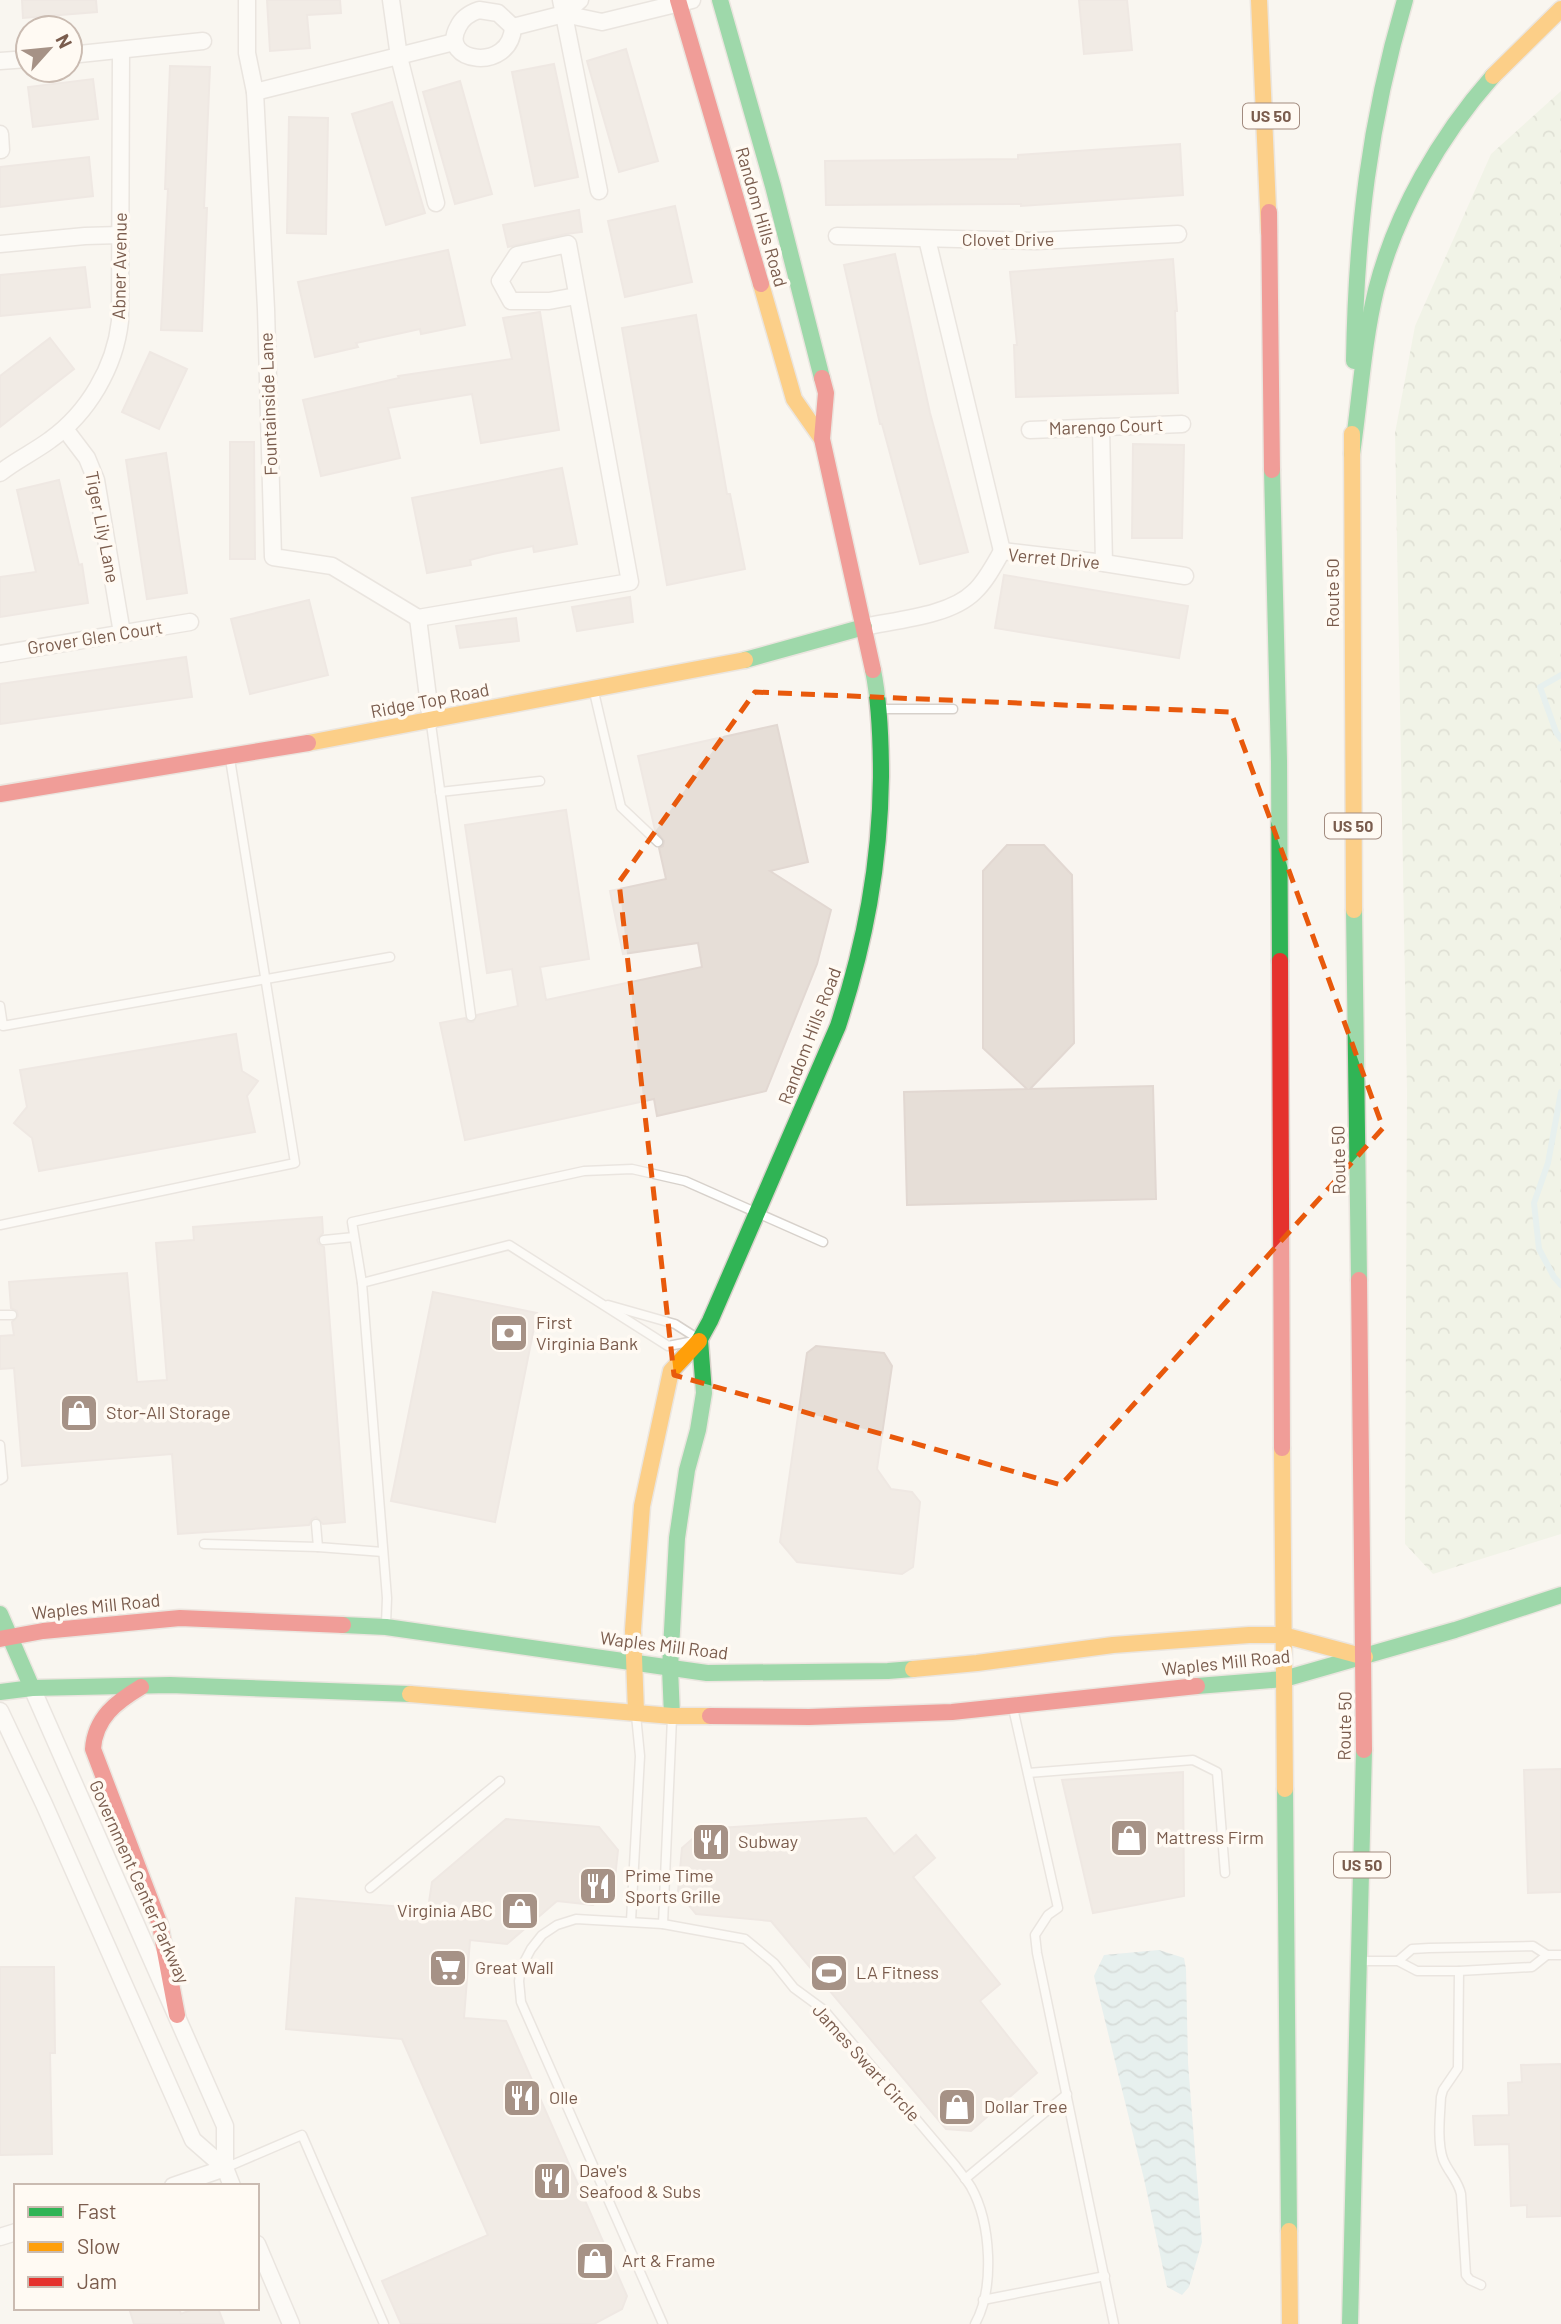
<svg xmlns="http://www.w3.org/2000/svg" width="1561" height="2324" font-family="Barlow,sans-serif">
<style>
.forest{fill:url(#forest-crowns)}
.water{fill:url(#water-waves)}
.lines{fill:none;stroke-linecap:round;stroke-linejoin:round}
.stream{stroke:#d0e8ea;stroke-width:6}
.building{fill:#e6ded7;stroke:#e2d8d2;stroke-width:2}
.lane-casing{stroke:#d7d1cb;stroke-width:11}
.street-casing{stroke:#d7d1cb;stroke-width:19}
.fast-casing{stroke:#d9d2cb;stroke-width:19}
.slow-casing{stroke:#d9d2cb;stroke-width:19}
.jam-casing{stroke:#d9d2cb;stroke-width:19}
.lane{stroke:#fefefd;stroke-width:8}
.street{stroke:#fefefd;stroke-width:16}
.fast{stroke:#30b455;stroke-width:16}
.slow{stroke:#ff9f0a;stroke-width:16}
.jam{stroke:#e5322d;stroke-width:16}
.marked{fill:none;stroke:#e8590c;stroke-width:5;stroke-dasharray:14 9;stroke-linejoin:round}
.labels{text-anchor:middle;stroke-width:7;stroke-linejoin:round;paint-order:stroke}
.shield{fill:#fffaf3;stroke:#a28b7f;stroke-width:2}
.shield-label{font-size:16px;font-weight:bold;fill:#7a5c4d}
.street-label{font-size:18px;fill:#7a5c4d;stroke:#fffaf3}
.poi-label{font-size:18px;fill:#7a5c4d;stroke:#fffaf3;text-anchor:start}
</style>
<defs>
<pattern id="forest-crowns" width="20" height="18" patternUnits="userSpaceOnUse" patternTransform="scale(1.75)"><rect width="20" height="18" fill="#e7f0db"/><path d="M2 6a3 3 0 1 1 6 0M12 15a3 3 0 1 1 6 0" fill="none" stroke="#c0c6b4"/></pattern>
<pattern id="water-waves" width="16" height="10" patternUnits="userSpaceOnUse" patternTransform="scale(1.75)"><rect width="16" height="10" fill="#d0e8ea"/><path d="M0 5q4-4 8 0t8 0" fill="none" stroke="#aebfc0"/></pattern>
</defs>
<rect width="100%" height="100%" fill="#f9f5f0"/>
<path class="forest" d="M1561 91V1534L1433 1574 1405 1544 1407 1092 1395 433 1415 326 1491 154Z"/>
<path class="water" d="M1159 1950 1184 1958 1186 1969 1188 2063 1202 2242 1189 2287 1182 2295 1167 2287 1144 2179 1094 1976 1104 1955Z"/>
<g class="lines">
<g class="stream">
<path d="M1561 675 1540 687 1556 732 1561 739"/>
<path d="M1561 1092 1548 1163 1534 1203 1539 1249 1554 1277 1561 1285"/>
</g>
</g>
<g class="building">
<path d="M22 0H96L97 12 23 18Z"/>
<path d="M267 0H340L341 13 307 15 310 48 270 51Z"/>
<path d="M1079 0H1127L1132 50 1084 54Z"/>
<path d="M626 49 658 161 619 172 587 61Z"/>
<path d="M554 64 578 177 535 186 512 72Z"/>
<path d="M170 66 210 67 204 208H207L202 331 161 330 168 189H165Z"/>
<path d="M93 79 98 119 33 127 28 87Z"/>
<path d="M460 81 492 194 455 204 423 92Z"/>
<path d="M392 102 425 213 386 225 352 114Z"/>
<path d="M289 117 328 118 326 234 287 233Z"/>
<path d="M1180 144 1183 195 1021 206V204L826 205 825 161 1018 159V155Z"/>
<path d="M89 157 93 196 0 207V167Z"/>
<path d="M675 206 692 282 625 297 608 221Z"/>
<path d="M579 210 582 232 566 234 508 247 503 225Z"/>
<path d="M448 250 465 325 421 334 420 329 356 343 358 347 315 357 298 282Z"/>
<path d="M895 254 930 413 968 552 920 564 882 424H880L844 265Z"/>
<path d="M1173 259 1177 311H1175L1178 393 1016 397 1014 345H1017L1010 272Z"/>
<path d="M85 267 90 307 0 316V275Z"/>
<path d="M540 312 559 430 481 443 472 394 388 408 400 458 321 476 303 400 399 378 398 376 512 359 503 318Z"/>
<path d="M696 315 727 494H730L745 569 667 585 622 328Z"/>
<path d="M50 338 74 369 0 427V376Z"/>
<path d="M150 352 187 369 159 429 122 412Z"/>
<path d="M230 442H254L255 559H230Z"/>
<path d="M1133 444 1184 445 1182 538H1132Z"/>
<path d="M166 453 187 593 147 599 126 460Z"/>
<path d="M562 468 577 544 534 552 533 546 493 554 470 560 471 565 427 573 412 498Z"/>
<path d="M59 480 79 565 82 564 88 603 0 617V577L36 572 17 490Z"/>
<path d="M1004 575 1188 606 1179 658 995 628Z"/>
<path d="M630 597 633 622 577 631 572 607Z"/>
<path d="M309 600 328 675 250 694 231 619Z"/>
<path d="M516 618 519 641 460 648 456 626Z"/>
<path d="M186 657 192 697 0 724V684Z"/>
<path d="M777 725 808 862 770 871 831 910 817 964 766 1091 657 1116 654 1099 465 1140 440 1023 465 1018 468 1022H473L477 1015 518 1006 512 969 487 973 465 825 566 810 589 959 540 967 546 1000 702 967 698 943 623 954 610 891 666 879 659 848 663 846 664 841 655 830 638 756Z"/>
<path d="M1007 845H1044L1072 875 1074 1043 1030 1089 1153 1086 1156 1199 907 1205 904 1092 1027 1089 983 1048V871Z"/>
<path d="M236 1034 242 1071 258 1081 247 1096 255 1132 39 1171 32 1138 14 1123 27 1107 20 1070Z"/>
<path d="M322 1217 323 1233 317 1240 319 1244 324 1247 345 1522 323 1524 316 1517 312 1519 309 1525 178 1534 172 1454 22 1466 14 1368 0 1369V1336L14 1335 12 1322 18 1316 17 1311 11 1308 9 1282 127 1273 137 1382 167 1380 156 1243 194 1240 193 1227Z"/>
<path d="M433 1292 537 1313 495 1522 391 1501Z"/>
<path d="M816 1346 884 1353 892 1366 877 1469 891 1489 912 1492 920 1502 913 1567 902 1574 797 1562 780 1542 807 1353Z"/>
<path d="M1561 1769V1892L1528 1893 1524 1770Z"/>
<path d="M1183 1772 1184 1896 1093 1913 1062 1780Z"/>
<path d="M866 1818 894 1854 916 1835 935 1858 913 1877 1000 1984 980 2001 1037 2073 971 2131 946 2129 771 1921 696 1914 678 1892 682 1848 704 1829Z"/>
<path d="M506 1819 599 1827 618 1850 614 1887 593 1905 557 1901 507 1944 470 1940 464 2018 506 2021 627 2296 622 2309 594 2324H401L382 2281 488 2235 402 2039 286 2029 296 1898 428 1909 432 1882Z"/>
<path d="M0 1967H54L55 2053H50L52 2154 0 2155Z"/>
<path d="M1561 2064V2216L1527 2217V2205L1511 2206 1509 2144 1475 2145 1473 2116 1509 2115 1508 2083 1522 2082 1521 2065Z"/>
<path d="M129 2308H179L181 2314 196 2308H218L224 2324H134Z"/>
</g>
<g class="lines">
<defs>
<g id="lane">
<path d="M594 692 621 807 658 842"/>
<path d="M881 709H953"/>
<path d="M431 724 471 1016"/>
<path d="M440 792 540 781"/>
<path d="M0 1006 3 1026 390 957"/>
<path d="M0 1225 295 1163 230 759"/>
<path d="M324 1240 354 1237"/>
<path d="M362 1283 352 1222 584 1171 632 1169 685 1181 823 1242"/>
<path d="M608 1305 675 1324 697 1338"/>
<path d="M0 1315H12"/>
<path d="M0 1445 3 1478 0 1480"/>
<path d="M316 1524 318 1547 383 1552"/>
<path d="M204 1544 318 1547"/>
<path d="M386 1624 387 1598 362 1283 509 1245 668 1346 689 1342"/>
<path d="M1013 1708 1058 1908 1048 1915 1035 1935 1037 1953 1114 2324"/>
<path d="M1028 1773 1193 1760 1217 1772 1225 1873"/>
<path d="M370 1888 500 1781"/>
<path d="M631 1921 640 1756 636 1715"/>
<path d="M663 1924 672 1718"/>
<path d="M1364 1961H1398L1417 1971H1459L1532 1967 1547 1955"/>
<path d="M1398 1961 1412 1949 1429 1948 1533 1946 1547 1955H1561"/>
<path d="M1459 1971 1458 2068 1443 2090 1441 2097C1440 2115 1437 2142 1443 2159 1448 2172 1458 2180 1461 2194L1466 2275 1470 2280 1481 2285"/>
<path d="M225 2168 302 2135 384 2324"/>
<path d="M965 2179 1067 2094"/>
<path d="M983 2300 1105 2276"/>
<path d="M663 2324 521 2002 519 1981 521 1968 531 1949 542 1935 557 1925 576 1919 663 1924 745 1939 774 1963 794 1988 824 2010 955 2165C960 2172 966 2179 971 2187 991 2223 995 2288 975 2324"/>
</g>
<g id="street">
<path d="M247 0V53L255 92 266 309 273 557 332 566 418 618 630 582 568 244 517 255 500 281 511 301H549L576 296"/>
<path d="M391 0 399 57 436 203"/>
<path d="M561 0 599 191"/>
<path d="M479 10 498 13 513 27C511 73 438 63 458 27 462 18 470 13 479 10Z"/>
<path d="M564 14 602 22 692 0"/>
<path d="M513 27 564 14 580 0"/>
<path d="M70 55 203 41"/>
<path d="M0 61 28 59"/>
<path d="M255 92 454 42"/>
<path d="M0 134 1 150"/>
<path d="M837 236 1036 241 1178 234"/>
<path d="M927 239 1002 551"/>
<path d="M0 244 85 236 120 235"/>
<path d="M1101 427 1104 563"/>
<path d="M65 429 87 458 96 480 122 633"/>
<path d="M1030 430 1182 424"/>
<path d="M0 473C16 460 34 452 50 440 88 413 115 367 120 321L121 50"/>
<path d="M1002 551 1104 563 1185 576"/>
<path d="M418 618 431 721"/>
<path d="M864 627C896 620 950 616 974 592 986 581 994 565 1002 551"/>
<path d="M0 654 190 622"/>
<path d="M32 1688 225 2126V2168L232 2186"/>
<path d="M0 1711 44 1804 193 2140 225 2168"/>
<path d="M173 2186 225 2168"/>
<path d="M0 2237 16 2232"/>
<path d="M257 2244 291 2324"/>
</g>
<g id="fast">
<path d="M720 0 773 186 822 378"/>
<path d="M1354 361C1356 234 1369 122 1405 0"/>
<path d="M1352 454C1360 400 1363 344 1376 290 1396 212 1440 136 1493 76"/>
<path d="M1272 470 1279 761 1280 961"/>
<path d="M745 660 864 627"/>
<path d="M1354 910 1359 1280"/>
<path d="M699 1341 710 1321 838 1026C865 943 880 865 881 777 881 742 880 705 873 670"/>
<path d="M0 1614 32 1688"/>
<path d="M343 1625 386 1627 707 1673 888 1671 913 1669"/>
<path d="M1197 1686 1284 1679 1455 1630 1561 1595"/>
<path d="M0 1692 32 1688 170 1685 410 1694"/>
<path d="M672 1716 670 1668 677 1538 687 1470 698 1430 704 1393 700 1340"/>
<path d="M1285 1789 1289 2231"/>
<path d="M1350 2324 1364 1750"/>
</g>
<g id="slow">
<path d="M1259 0 1269 232"/>
<path d="M1493 76 1561 9"/>
<path d="M761 284 794 399 822 439"/>
<path d="M1352 434 1354 910"/>
<path d="M308 743 745 660"/>
<path d="M1282 1448 1285 1789"/>
<path d="M913 1669 977 1663 1113 1645 1249 1635H1283L1365 1657"/>
<path d="M410 1694 672 1716H710"/>
<path d="M636 1712 633 1630 642 1506 671 1371 699 1341"/>
<path d="M1289 2231 1290 2324"/>
</g>
<g id="jam">
<path d="M678 0 761 284"/>
<path d="M1269 212 1272 470"/>
<path d="M822 378 826 393 822 439 873 670"/>
<path d="M0 794 308 743"/>
<path d="M1280 961 1282 1448"/>
<path d="M1359 1280 1364 1750"/>
<path d="M0 1639 43 1631 180 1618 343 1625"/>
<path d="M141 1687C116 1702 95 1718 93 1749L160 1925 177 2015"/>
<path d="M710 1716 809 1717 952 1712 1197 1686"/>
</g>
</defs>
<use href="#lane" class="lane-casing"/>
<use href="#street" class="street-casing"/>
<use href="#fast" class="fast-casing"/>
<use href="#slow" class="slow-casing"/>
<use href="#jam" class="jam-casing"/>
<use href="#lane" class="lane"/>
<use href="#street" class="street"/>
<use href="#fast" class="fast"/>
<use href="#slow" class="slow"/>
<use href="#jam" class="jam"/>
</g>
<path d="M0 0H1561V2324H0ZM755 692 1231 712 1383 1128 1061 1485 674 1375 619 882Z" fill="#f9f5f0" fill-opacity=".55" fill-rule="evenodd"/>
<path class="marked" d="M755 692 1231 712 1383 1128 1061 1485 674 1375 619 882Z"/>
<defs>
<symbol id="bank-square" viewBox="-11 -11 22 22"><rect x="-9" y="-9" width="18" height="18" rx="4" fill="#a69286" stroke="#fffaf3"/><path d="M-6-4H6V4H-6ZM0-2.3a2.3 2.3 0 1 0 0 4.6a2.3 2.3 0 1 0 0-4.6Z" fill="#fff"/></symbol>
<symbol id="shop-square" viewBox="-11 -11 22 22"><rect x="-9" y="-9" width="18" height="18" rx="4" fill="#a69286" stroke="#fffaf3"/><path d="M-5-2.5h2.3a2.7 3.5 0 0 1 5.4 0H5L5.5 6h-11ZM-1.5-2.5h3a1.5 2.3 0 0 0-3 0Z" fill="#fff"/></symbol>
<symbol id="restaurant-square" viewBox="-11 -11 22 22"><rect x="-9" y="-9" width="18" height="18" rx="4" fill="#a69286" stroke="#fffaf3"/><path d="M-5-6h1v4h1v-4h1v4h1v-4h1v5L-1.5 .5V6h-2V.5L-5-1ZM5-6V6H3V1.5H1.5Q1.5-4 5-6Z" fill="#fff"/></symbol>
<symbol id="supermarket-square" viewBox="-11 -11 22 22"><rect x="-9" y="-9" width="18" height="18" rx="4" fill="#a69286" stroke="#fffaf3"/><path d="M-6-5.5h2.5l.6 2H6L4.5 2H-2.5L-4.4-4H-6ZM-1.5 3.2a1.3 1.3 0 1 0 .1 0ZM3 3.2a1.3 1.3 0 1 0 .1 0Z" fill="#fff"/></symbol>
<symbol id="stadium-square" viewBox="-11 -11 22 22"><rect x="-9" y="-9" width="18" height="18" rx="4" fill="#a69286" stroke="#fffaf3"/><path d="M0-5a6.5 5 0 1 0 0 10a6.5 5 0 1 0 0-10ZM-3.5-1.8h7v3.6h-7Z" fill="#fff"/></symbol>
</defs>
<g fill-rule="evenodd">
<use href="#bank-square" x="487" y="1311" width="44" height="44"/>
<use href="#shop-square" x="57" y="1391" width="44" height="44"/>
<use href="#shop-square" x="1107" y="1816" width="44" height="44"/>
<use href="#restaurant-square" x="689" y="1820" width="44" height="44"/>
<use href="#restaurant-square" x="576" y="1864" width="44" height="44"/>
<use href="#shop-square" x="498" y="1889" width="44" height="44"/>
<use href="#supermarket-square" x="426" y="1946" width="44" height="44"/>
<use href="#stadium-square" x="807" y="1951" width="44" height="44"/>
<use href="#restaurant-square" x="500" y="2076" width="44" height="44"/>
<use href="#shop-square" x="935" y="2085" width="44" height="44"/>
<use href="#restaurant-square" x="530" y="2159" width="44" height="44"/>
<use href="#shop-square" x="573" y="2239" width="44" height="44"/>
</g>
<g class="labels">
<g class="shield">
<rect x="1243" y="103.5" width="56" height="25" rx="5"/>
<rect x="1325" y="813.5" width="56" height="25" rx="5"/>
<rect x="1334" y="1852.5" width="56" height="25" rx="5"/>
</g>
<g class="shield-label">
<text x="1271" y="122">US 50</text>
<text x="1353" y="832">US 50</text>
<text x="1362" y="1871">US 50</text>
</g>
<g class="street-label">
<text transform="translate(761 217) rotate(74)" y="6">Random Hills Road</text>
<text x="1008" y="246">Clovet Drive</text>
<text transform="translate(120 266) rotate(-89)" y="6">Abner Avenue</text>
<text transform="translate(269 404) rotate(-92)" y="6">Fountainside Lane</text>
<text transform="translate(1106 427) rotate(-2)" y="6">Marengo Court</text>
<text transform="translate(102 527) rotate(79)" y="6">Tiger Lily Lane</text>
<text transform="translate(1054 559) rotate(5)" y="6">Verret Drive</text>
<text transform="translate(1333 593) rotate(-90)" y="6">Route 50</text>
<text transform="translate(95 638) rotate(-9)" y="6">Grover Glen Court</text>
<text transform="translate(430 701) rotate(-11)" y="6">Ridge Top Road</text>
<text transform="translate(810 1036) rotate(-69)" y="6">Random Hills Road</text>
<text transform="translate(1339 1160) rotate(-91)" y="6">Route 50</text>
<text transform="translate(96 1607) rotate(-6)" y="6">Waples Mill Road</text>
<text transform="translate(664 1646) rotate(7)" y="6">Waples Mill Road</text>
<text transform="translate(1226 1663) rotate(-6)" y="6">Waples Mill Road</text>
<text transform="translate(1345 1726) rotate(-89)" y="6">Route 50</text>
<text transform="translate(139 1882) rotate(66)" y="6">Government Center Parkway</text>
<text transform="translate(866 2063) rotate(48)" y="6">James Swart Circle</text>
</g>
<g class="poi-label">
<text x="536" y="1329">First<tspan x="536" dy="21">Virginia Bank</tspan></text>
<text x="106" y="1419">Stor-All Storage</text>
<text x="1156" y="1844">Mattress Firm</text>
<text x="738" y="1848">Subway</text>
<text x="625" y="1882">Prime Time<tspan x="625" dy="21">Sports Grille</tspan></text>
<text x="493" y="1917" text-anchor="end">Virginia ABC</text>
<text x="475" y="1974">Great Wall</text>
<text x="856" y="1979">LA Fitness</text>
<text x="549" y="2104">Olle</text>
<text x="984" y="2113">Dollar Tree</text>
<text x="579" y="2177">Dave's<tspan x="579" dy="21">Seafood &amp; Subs</tspan></text>
<text x="622" y="2267">Art &amp; Frame</text>
</g>
</g>
<rect x="14" y="2184" width="245" height="126" fill="#fffaf3" stroke="#cabbb1" stroke-width="2"/>
<rect x="28" y="2207" width="35" height="10" fill="#30b455" stroke="#cabbb1" stroke-width="2"/>
<text x="77" y="2219" font-size="21" fill="#7a5c4d">Fast</text>
<rect x="28" y="2242" width="35" height="10" fill="#ff9f0a" stroke="#cabbb1" stroke-width="2"/>
<text x="77" y="2254" font-size="21" fill="#7a5c4d">Slow</text>
<rect x="28" y="2277" width="35" height="10" fill="#e5322d" stroke="#cabbb1" stroke-width="2"/>
<text x="77" y="2289" font-size="21" fill="#7a5c4d">Jam</text>
<g transform="translate(49 49) rotate(63)"><circle r="33" fill="#fffaf3" stroke="#cabbb1" stroke-width="2"/>
<path d="M0-5L12 26L0 18L-12 26Z" fill="#a69286"/>
<text y="-10" font-size="19" font-weight="bold" text-anchor="middle" fill="#7a5c4d">N</text>
</g>
</svg>
